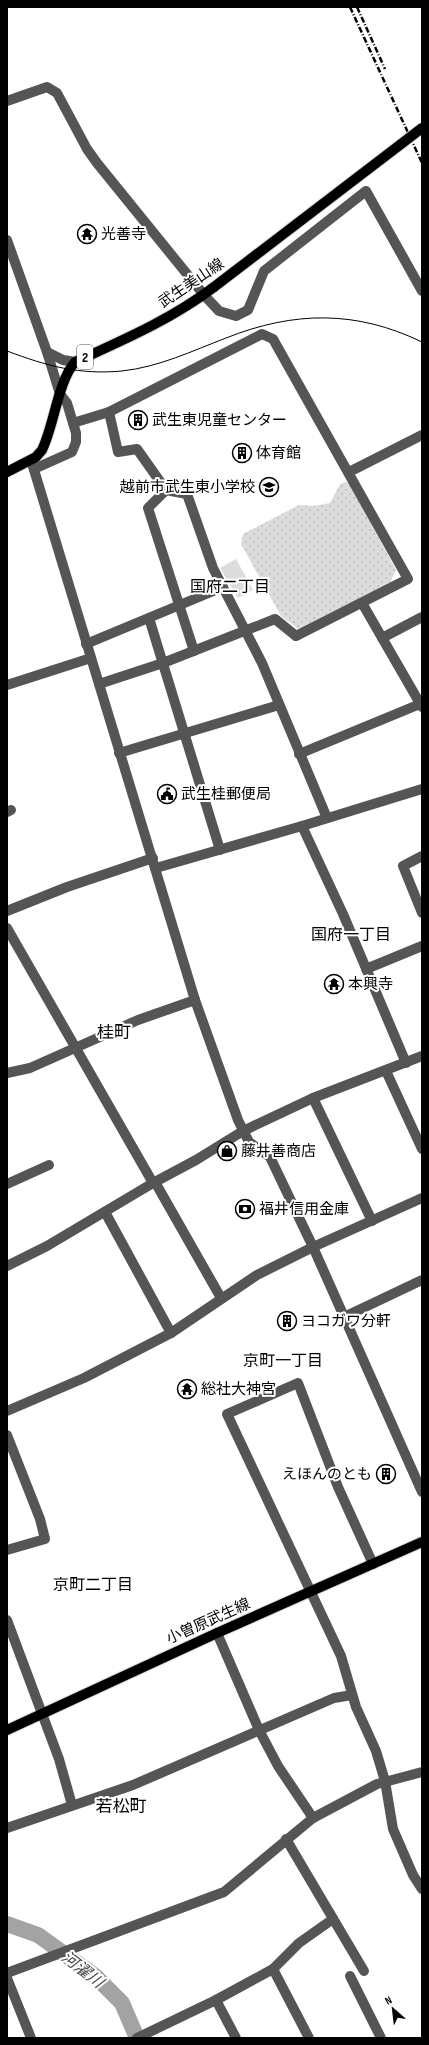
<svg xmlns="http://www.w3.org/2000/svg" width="429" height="2045" font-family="'Sofia Sans Condensed','Noto Sans JP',sans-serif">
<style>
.grass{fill:#dcdcdc}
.park{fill:url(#park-dots)}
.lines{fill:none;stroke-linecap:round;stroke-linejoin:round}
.river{stroke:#a3a3a3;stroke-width:16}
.major-casing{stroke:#dbdbdb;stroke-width:12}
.minor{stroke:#555;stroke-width:10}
.major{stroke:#000;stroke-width:10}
.tram{stroke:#000;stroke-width:1}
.rail{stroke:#000;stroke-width:2.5;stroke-dasharray:6 2 1 2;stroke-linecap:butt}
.major-bridge-casing{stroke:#dbdbdb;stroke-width:12;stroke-linecap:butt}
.major-bridge{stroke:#000;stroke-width:10}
.labels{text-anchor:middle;stroke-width:4;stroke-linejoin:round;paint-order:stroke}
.shield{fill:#fff;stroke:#4c4c4c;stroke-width:1}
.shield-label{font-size:14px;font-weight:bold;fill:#000}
.poi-label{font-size:15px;fill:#000;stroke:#fff;text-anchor:start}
.street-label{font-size:15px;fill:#000;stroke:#fff}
.neighbourhood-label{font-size:16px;fill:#000;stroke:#fff}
.water-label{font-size:16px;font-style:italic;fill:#444;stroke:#fff}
.quarter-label{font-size:17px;fill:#000;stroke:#fff}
</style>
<defs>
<pattern id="park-dots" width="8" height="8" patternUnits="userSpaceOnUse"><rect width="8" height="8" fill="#dcdcdc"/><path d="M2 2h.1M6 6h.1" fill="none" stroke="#bbb" stroke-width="1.8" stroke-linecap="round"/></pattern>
</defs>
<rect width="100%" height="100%" fill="#fff"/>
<path class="grass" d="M236 559 253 590 238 598 220 568Z"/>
<path class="park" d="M345 482 349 483 396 570 390 583 298 629 281 616 241 544 243 534 299 505 313 506 330 503 340 484Z"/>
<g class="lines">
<path class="river" d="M7 1924 38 1935 95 1976 122 2003 137 2038"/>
<defs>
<g id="major">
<path d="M7 472 36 457 42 450C54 426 58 381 75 362 123 340 172 319 214 287"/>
<path d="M7 1730 217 1633 422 1542"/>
</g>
</defs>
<use href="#major" class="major-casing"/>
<g class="minor">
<path d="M7 101 47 87 57 93 87 149 97 163 204 295 219 311 236 316 248 310 264 271 366 191 422 291"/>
<path d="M7 240 47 352 60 394 67 403 76 433V442L72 452 34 469"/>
<path d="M47 352 63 360 75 362"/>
<path d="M109 412 118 452 137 449 166 490 187 494 213 568 262 663 327 818"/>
<path d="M73 423 109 412 262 334 273 339 408 579 296 636 275 619 163 663 99 684"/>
<path d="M31 460 195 1000 238 1120 249 1142 270 1157 313 1247 422 1492"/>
<path d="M349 472 422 435"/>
<path d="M166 490 148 508 194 651"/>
<path d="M362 603 422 707"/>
<path d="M149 618 220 850"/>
<path d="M382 638 422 617"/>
<path d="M86 644 223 587"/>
<path d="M7 685 91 658"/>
<path d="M119 753 279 705"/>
<path d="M299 754 420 704"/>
<path d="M7 812 11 810"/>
<path d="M302 826 343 914 406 1063"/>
<path d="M422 856 403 866 422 913"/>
<path d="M156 868 302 826 422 789"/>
<path d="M7 911 67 887 153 858"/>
<path d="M7 928 153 1183"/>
<path d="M366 969 422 946"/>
<path d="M386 1071 422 1149"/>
<path d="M7 1073 30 1068 138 1020 195 1000"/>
<path d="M313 1098 372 1221"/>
<path d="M155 1182 221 1298"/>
<path d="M7 1184 49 1165"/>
<path d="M105 1212 171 1333"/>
<path d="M7 1266 47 1246 153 1183 196 1160 243 1131 313 1098 422 1056"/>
<path d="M344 1317 422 1280"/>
<path d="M7 1411 84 1378 171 1333 257 1275 313 1247 422 1198"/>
<path d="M7 1435 40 1519 45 1539 7 1550"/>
<path d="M373 1564 338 1487 298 1383 227 1414 341 1656 356 1707 376 1751 385 1781 393 1829 413 1875 422 1889"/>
<path d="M7 1620 59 1759 72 1805"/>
<path d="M217 1633 259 1730 278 1766 313 1818"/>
<path d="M7 1828 133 1785 334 1698 352 1695"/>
<path d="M286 1839 364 1971"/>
<path d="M273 1969 309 2038"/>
<path d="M7 1973 224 1892 313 1818 377 1784 422 1772"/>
<path d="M350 1976 381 2038"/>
<path d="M7 1978 31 2038"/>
<path d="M216 2000 236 2038"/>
<path d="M137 2038 216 2000 273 1969 299 1943 333 1919"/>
</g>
<use href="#major" class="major"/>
<path class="tram" d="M7 351C47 366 79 375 122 371 159 367 192 351 226 338 294 311 356 310 422 342"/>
<g class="rail">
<path d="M350 7 422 163"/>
<path d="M357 7 385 69"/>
</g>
<defs>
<path id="major-bridge" d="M214 287 422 128"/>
</defs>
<use href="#major-bridge" class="major-bridge-casing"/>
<use href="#major-bridge" class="major-bridge"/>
</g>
<defs>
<symbol id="temple-ring" viewBox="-11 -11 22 22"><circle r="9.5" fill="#fff" stroke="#000" stroke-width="1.5"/><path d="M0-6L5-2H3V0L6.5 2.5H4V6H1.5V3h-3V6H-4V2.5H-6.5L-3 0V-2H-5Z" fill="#000"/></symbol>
<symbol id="building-ring" viewBox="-11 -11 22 22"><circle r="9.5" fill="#fff" stroke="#000" stroke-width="1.5"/><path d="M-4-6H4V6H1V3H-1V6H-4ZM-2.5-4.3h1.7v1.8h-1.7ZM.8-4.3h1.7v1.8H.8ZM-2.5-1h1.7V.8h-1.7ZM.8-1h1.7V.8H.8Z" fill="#000"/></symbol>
<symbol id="school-ring" viewBox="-11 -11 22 22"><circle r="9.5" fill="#fff" stroke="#000" stroke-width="1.5"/><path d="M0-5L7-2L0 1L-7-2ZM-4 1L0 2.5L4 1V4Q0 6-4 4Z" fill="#000"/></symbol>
<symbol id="civic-ring" viewBox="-11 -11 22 22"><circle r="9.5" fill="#fff" stroke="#000" stroke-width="1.5"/><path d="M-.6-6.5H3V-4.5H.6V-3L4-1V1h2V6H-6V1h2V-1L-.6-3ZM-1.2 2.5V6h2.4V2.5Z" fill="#000"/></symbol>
<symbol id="shop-ring" viewBox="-11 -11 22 22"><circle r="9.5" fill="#fff" stroke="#000" stroke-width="1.5"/><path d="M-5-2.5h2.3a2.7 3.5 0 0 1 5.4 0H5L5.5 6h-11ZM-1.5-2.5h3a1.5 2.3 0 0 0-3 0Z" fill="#000"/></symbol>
<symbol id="bank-ring" viewBox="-11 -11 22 22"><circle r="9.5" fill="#fff" stroke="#000" stroke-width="1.5"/><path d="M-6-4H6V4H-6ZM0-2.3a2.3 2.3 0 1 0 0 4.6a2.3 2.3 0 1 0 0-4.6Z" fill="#000"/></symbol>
</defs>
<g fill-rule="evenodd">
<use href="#temple-ring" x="76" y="223" width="22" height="22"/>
<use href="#building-ring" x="127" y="409" width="22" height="22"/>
<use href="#building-ring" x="231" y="442" width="22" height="22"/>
<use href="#school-ring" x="258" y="476" width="22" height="22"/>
<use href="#civic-ring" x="156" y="783" width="22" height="22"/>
<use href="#temple-ring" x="323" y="973" width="22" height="22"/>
<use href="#shop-ring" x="216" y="1140" width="22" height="22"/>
<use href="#bank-ring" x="234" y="1198" width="22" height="22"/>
<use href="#building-ring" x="276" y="1310" width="22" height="22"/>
<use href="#temple-ring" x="176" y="1378" width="22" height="22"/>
<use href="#building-ring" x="375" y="1463" width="22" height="22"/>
</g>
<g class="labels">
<rect class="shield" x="77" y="345" width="16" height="24" rx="3"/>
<g class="shield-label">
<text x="85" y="362">2</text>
</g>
<g class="poi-label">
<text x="101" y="239">光善寺</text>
<text x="152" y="425">武生東児童センター</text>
<text x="256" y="458">体育館</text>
<text x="255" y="492" text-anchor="end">越前市武生東小学校</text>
<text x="181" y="799">武生桂郵便局</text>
<text x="348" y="989">本興寺</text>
<text x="241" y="1156">藤井善商店</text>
<text x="259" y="1214">福井信用金庫</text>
<text x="301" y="1326">ヨコガワ分軒</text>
<text x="201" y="1394">総社大神宮</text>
<text x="372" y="1479" text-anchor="end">えほんのとも</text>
</g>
<g class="street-label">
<text transform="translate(191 283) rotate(-34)" y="5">武生美山線</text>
<text transform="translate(208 1621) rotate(-24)" y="5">小曽原武生線</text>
</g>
<g class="neighbourhood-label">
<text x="230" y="592">国府二丁目</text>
<text x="351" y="940">国府一丁目</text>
<text x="283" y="1366">京町一丁目</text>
<text x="93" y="1590">京町二丁目</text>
</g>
<g class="water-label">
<text transform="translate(83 1969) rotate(38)" y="6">河濯川</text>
</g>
<g class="quarter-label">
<text x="114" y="1038">桂町</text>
<text x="121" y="1812">若松町</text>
</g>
</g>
<rect width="429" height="2045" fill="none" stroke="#000000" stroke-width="16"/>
<g transform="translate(393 2009) rotate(332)" stroke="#ffffff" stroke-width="3" paint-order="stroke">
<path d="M0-3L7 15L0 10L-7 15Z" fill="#000000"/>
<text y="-6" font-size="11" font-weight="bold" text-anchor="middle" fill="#000000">N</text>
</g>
</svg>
